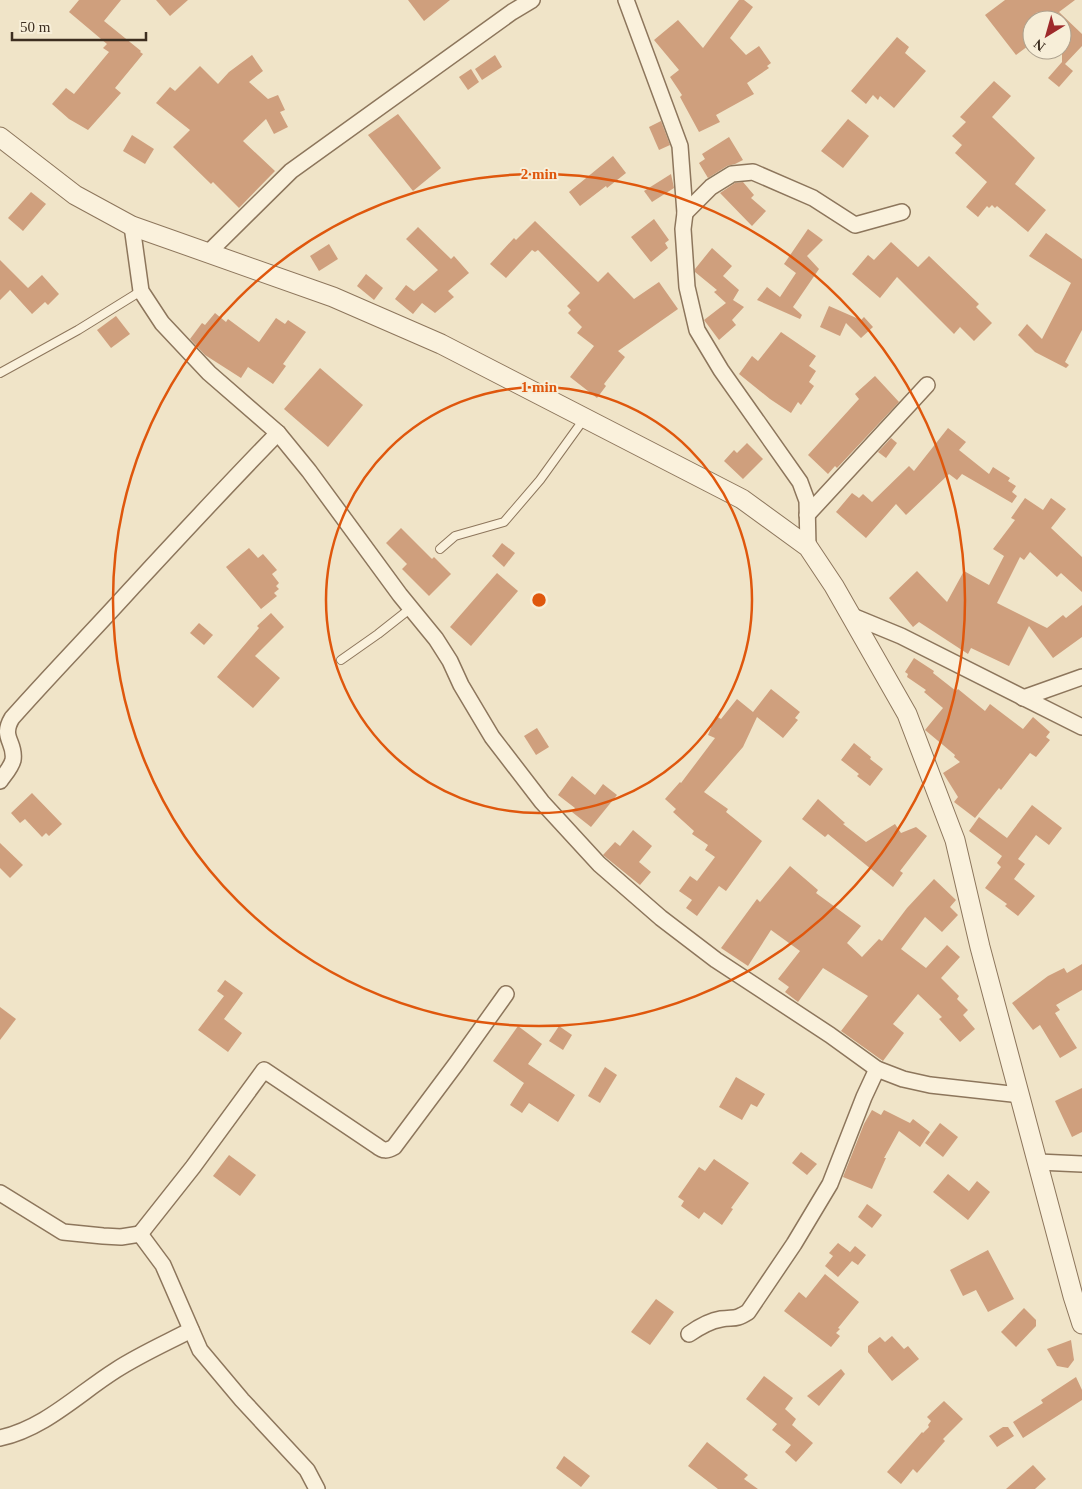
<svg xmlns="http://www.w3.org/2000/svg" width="1082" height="1489" font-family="Georgia,serif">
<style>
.building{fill:#cf9f7d}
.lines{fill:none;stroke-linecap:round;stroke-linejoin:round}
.service-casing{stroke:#8d765c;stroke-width:10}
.minor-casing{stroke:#8d765c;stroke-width:18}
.tertiary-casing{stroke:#8d765c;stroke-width:21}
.service{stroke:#faf1dc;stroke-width:8}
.minor{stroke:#faf1dc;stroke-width:15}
.tertiary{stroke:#faf1dc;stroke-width:19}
.ring{fill:none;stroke:#df570d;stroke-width:2.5}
.centre{fill:#df570d;stroke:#f7eed8;stroke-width:2.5}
.ring-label{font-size:15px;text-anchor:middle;font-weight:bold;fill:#df570d;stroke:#f7eed8;stroke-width:4;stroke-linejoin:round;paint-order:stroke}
</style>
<rect width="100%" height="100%" fill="#f0e4c8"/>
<g class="building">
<path d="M79 0H121L104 21 141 51 140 52 143 54 115 88 121 93 88 130 69 119 52 104 66 88 74 94 109 52 103 48 107 44 69 12Z"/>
<path d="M156 0H188L170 16Z"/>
<path d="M408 0H450L424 21Z"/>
<path d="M739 0H744L753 7 730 38 746 55 759 46 771 63 767 66 769 68 747 83 754 94 716 115 720 122 699 132 680 97 682 95 670 77 679 70 654 40 678 20 703 48Z"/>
<path d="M1005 0H1075L1059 12 1082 34V46L1065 64 1073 71 1059 87 1048 78 1062 62V20H1032V43L1016 55 985 15Z"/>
<path d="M897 37 909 47 905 53 926 71 894 108 880 96 878 100 873 95 866 104 851 91Z"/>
<path d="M252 55 263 71 249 82 268 99 278 95 285 110 280 112 288 127 274 134 266 119 243 141 275 171 239 208 213 182 211 184 173 147 190 130 156 103 170 87 175 91 200 66 218 84 229 72Z"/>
<path d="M495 55 502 67 482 80 475 69Z"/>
<path d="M471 69 479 82 468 90 459 77Z"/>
<path d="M994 81 1011 96 992 117 1035 158 1015 184 1046 210 1028 232 997 206 995 208 992 205 989 208 987 206 978 217 966 207 987 182 955 153 962 145 952 136 966 122 960 117Z"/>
<path d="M398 114 441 168 413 191 368 135Z"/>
<path d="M848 119 869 136 843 168 821 151Z"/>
<path d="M661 121 670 145 659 150 649 127Z"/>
<path d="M132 135 154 149 145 164 123 151Z"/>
<path d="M729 137 743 160 735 164 727 166 708 178 699 163 705 159 702 154Z"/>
<path d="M613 156 626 173 607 188 606 186 580 206 569 192Z"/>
<path d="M671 174 674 188 652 202 644 191Z"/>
<path d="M743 182 754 195 751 198 766 211 752 226 720 193 735 183Z"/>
<path d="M31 192 46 204 23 231 8 218Z"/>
<path d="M654 219 669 240 665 243 668 248 651 262 631 237Z"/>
<path d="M535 221 598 282 608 272 634 299 659 282 678 309 618 351 625 357 604 384 606 386 597 398 570 377 594 346 577 333 582 327 568 313 571 310 567 306 580 293 538 250 535 252 532 250 506 278 490 264 514 238 516 240Z"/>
<path d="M418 227 451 259 454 256 469 273 448 291 454 297 435 313 422 303 413 314 395 299 406 285 414 291 438 270 406 239Z"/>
<path d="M808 229 823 240 807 256 819 269 793 307 802 315 800 319 757 300 767 287 780 297 796 273 784 264Z"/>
<path d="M1046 233 1082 259V330L1065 362 1069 365 1066 368 1035 352 1018 335 1027 324 1042 339 1071 283 1029 256Z"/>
<path d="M891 242 918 267 929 256 979 304 976 307 992 323 974 341 960 327 954 334 897 277 880 298 852 274 868 255 874 260Z"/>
<path d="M329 244 338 259 319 271 310 256Z"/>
<path d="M712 248 732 266 723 276 739 290 733 300 744 307 732 320 736 325 719 340 704 320 726 303 714 292 717 290 695 272V269Z"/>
<path d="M0 260 28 288 42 275 59 294 48 305 45 302 32 314 10 290 0 300Z"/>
<path d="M366 274 383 288 374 300 357 286Z"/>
<path d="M829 306 861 320 864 317 873 327 861 338 846 323 840 336 820 327Z"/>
<path d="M215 313 226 322 228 319 259 342 276 318 285 324 288 320 306 332 283 364 286 366 273 384 248 367 241 378 205 355 190 339 202 323 205 325Z"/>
<path d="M116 316 130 334 111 348 97 330Z"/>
<path d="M781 332 816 356 809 366 816 371 809 382 814 386 801 405 798 402 791 413 770 399 739 374 752 356 758 361Z"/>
<path d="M320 368 363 405 328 447 284 409Z"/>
<path d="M875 376 899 402 837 468 835 466 828 474 808 455 859 399 855 394Z"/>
<path d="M948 428 966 442 959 450 989 474 993 467 1010 478 1008 481 1016 486 1012 492 1017 496 1012 503 962 474 957 480 949 474 906 515 896 504 866 538 836 512 852 493 859 498 863 494 872 502 909 466 914 471Z"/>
<path d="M891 438 897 443 886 458 878 452Z"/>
<path d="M747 443 763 459 743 479 724 461 734 450 737 453Z"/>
<path d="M1025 498 1043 510 1051 498 1066 509 1051 528 1082 557V592L1061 573 1057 577 1030 552 1024 560 1020 557 997 603 1047 628 1063 615 1066 618 1082 605V637L1053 658 1029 626 1009 666 971 648 968 654 919 622 913 627 889 598 917 571 947 602 964 571 989 585 1004 556 993 549 1015 520 1011 518Z"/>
<path d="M401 528 432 559 434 557 451 574 429 596 402 569 407 564 386 543Z"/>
<path d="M502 543 515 553 504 567 492 556Z"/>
<path d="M249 548 258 558 263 554 277 570 272 574 279 583 276 586 279 589 274 593 277 596 261 609 226 567Z"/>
<path d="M497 573 518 591 471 646 450 627Z"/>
<path d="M271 613 284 627 255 656 280 678 253 708 217 677 259 628 257 626Z"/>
<path d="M199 623 213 635 204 645 190 633Z"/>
<path d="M914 658 934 671 933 673 956 691 958 689 985 711 990 704 1023 729 1033 717 1050 732 1046 737 1050 740 1036 757 1030 753 1001 790 999 788 975 818 954 802 958 797 943 773 960 762 954 757 955 755 925 730 943 708 924 692 926 690 907 677 908 674 905 672Z"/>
<path d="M771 689 800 712 795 718 798 720 783 738 757 717 743 747 704 792 728 809 726 812 762 841 726 891 719 886 697 916 686 908 692 900 679 891 690 876 697 881 715 857 705 850 708 845 692 834 694 831 673 812 676 809 665 799 680 782 681 783 715 738 708 735 716 716 721 719 737 699 753 712Z"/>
<path d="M537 728 549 747 536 755 524 736Z"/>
<path d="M854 743 871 757 870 759 883 769 870 786 857 776 859 774 841 760Z"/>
<path d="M572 776 595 795 603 784 617 795 591 827 572 812 575 808 558 795Z"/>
<path d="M32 793 62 824 49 836 46 833 42 837 25 819 20 823 11 813Z"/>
<path d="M818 799 845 823 843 824 866 842 895 824 901 833 916 827 927 836 900 871 903 873 893 887 828 834 825 837 802 819Z"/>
<path d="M1032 805 1062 828 1049 845 1036 835 1018 859 1025 864 1014 879 1035 896 1018 916 1005 906 1007 904 985 888 1001 867 997 863 1002 856 969 831 979 817 1007 838Z"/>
<path d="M633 830 652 846 639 862 651 872 640 885 603 855 615 842 620 846Z"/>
<path d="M0 843 23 865 10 878 0 868Z"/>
<path d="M790 866 818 890 816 893 861 926 847 943 862 957 879 939 882 941 907 908 934 879 956 900 950 907 958 915 942 932 925 917 901 949 926 968 947 945 960 957 941 978 959 996 957 999 968 1010 963 1015 975 1029 960 1042 939 1019 942 1017 918 994 893 1024 904 1033 883 1061 841 1031 868 996 823 968 798 1002 785 992 789 987 778 979 800 951 771 930 748 966 721 948 757 899 760 902Z"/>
<path d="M1082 964V990L1056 1005 1060 1010 1055 1013 1077 1048 1060 1058 1040 1025 1033 1030 1012 1003 1048 976 1064 968 1067 973Z"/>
<path d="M225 980 243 993 224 1019 242 1033 228 1052 198 1030 224 996 217 991Z"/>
<path d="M0 1007 16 1019 0 1040Z"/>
<path d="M518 1026 542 1044 528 1064 575 1095 558 1122 529 1103 522 1113 510 1105 524 1083 493 1061Z"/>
<path d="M559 1026 572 1035 563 1050 549 1041Z"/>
<path d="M605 1067 617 1075 600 1103 588 1096Z"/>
<path d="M736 1077 765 1094 757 1107 751 1104 742 1120 719 1107Z"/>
<path d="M1082 1088V1132L1072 1137 1055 1101Z"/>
<path d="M872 1110 881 1115 884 1110 910 1123 913 1119 930 1132 920 1147 899 1131 884 1158H886L872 1189 843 1177 864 1124Z"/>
<path d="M940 1123 958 1137 943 1157 925 1143Z"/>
<path d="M801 1152 817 1164 807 1175 792 1163Z"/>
<path d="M229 1155 256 1175 240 1196 213 1176Z"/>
<path d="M714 1159 749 1183 731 1208 733 1209 722 1225 704 1212 699 1219 681 1206 684 1201 678 1197 699 1167 705 1171Z"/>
<path d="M948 1174 969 1191 977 1181 990 1192 968 1220 933 1192Z"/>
<path d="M867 1204 882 1215 872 1228 858 1217Z"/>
<path d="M838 1243 850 1252 855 1246 866 1255 858 1265 852 1261 838 1277 825 1266 833 1256 829 1253Z"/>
<path d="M988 1250 1014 1299 988 1312 976 1290 963 1296 950 1270Z"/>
<path d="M825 1274 859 1302 838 1328 840 1329 836 1333 840 1336 831 1347 784 1311 799 1292 806 1298Z"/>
<path d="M656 1299 674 1312 650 1345 631 1332Z"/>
<path d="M1024 1308 1036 1320V1326L1016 1347 1001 1332Z"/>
<path d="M892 1336 904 1349 908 1346 919 1359 892 1381 868 1352V1346L880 1337 885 1342Z"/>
<path d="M1071 1340 1074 1360 1068 1368 1057 1366 1047 1349Z"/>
<path d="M841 1369 845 1374 819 1406 807 1396Z"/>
<path d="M764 1376 793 1398 785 1409 796 1419 792 1425 813 1443 796 1462 785 1452 791 1445 772 1430 777 1424 746 1399Z"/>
<path d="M1076 1377 1082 1390V1400L1023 1438 1013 1422 1043 1403 1041 1400Z"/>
<path d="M944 1401 963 1419 943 1439 945 1441 917 1473 913 1469 901 1484 887 1472 922 1432 923 1433 929 1427 928 1425 931 1421 927 1417Z"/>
<path d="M1003 1427H1008L1014 1436 997 1447 989 1436Z"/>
<path d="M707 1442 748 1475 744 1479 758 1489H718L688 1466Z"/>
<path d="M564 1456 590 1476 581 1487 556 1468Z"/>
<path d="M1033 1465 1046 1479 1035 1489H1006Z"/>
</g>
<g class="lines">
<defs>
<g id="service">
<path d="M0 373 78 330 141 291"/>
<path d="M440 549 455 536 504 522 540 480 584 419"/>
<path d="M341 660 378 634 411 608"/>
</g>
<g id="minor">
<path d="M626 0 680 146 685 213 683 229 687 287 697 330 721 370 800 482 807 501 808 547"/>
<path d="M685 213 711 187 732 174 753 172 813 198 855 225 902 212"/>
<path d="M132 226 141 291 162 323 209 373 278 433 309 471 400 595 436 639 450 661 461 685 492 737 542 802 599 864 661 918 716 960 830 1035 877 1069 903 1079 930 1085 1020 1095"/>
<path d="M209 252 291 171 512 12 532 0"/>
<path d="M807 515 927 385"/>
<path d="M850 615 901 636 1082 727"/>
<path d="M1023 698 1082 677"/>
<path d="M0 781C4 775 11 768 13 760 16 742 0 738 12 718 51 674 92 632 131 589 180 536 228 484 278 433"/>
<path d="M1038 1162 1082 1164"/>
<path d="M0 1193 63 1232 103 1236 121 1237 140 1234 163 1265 200 1350 242 1400 307 1470 317 1489"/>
<path d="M140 1234 193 1167 264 1070 377 1146C383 1151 387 1151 394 1147L456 1064 506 994"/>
<path d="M689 1334C699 1327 709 1321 721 1319 735 1317 735 1320 748 1312L794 1244 830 1184 864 1097 877 1069"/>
<path d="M0 1438C45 1428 78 1394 116 1370 139 1355 166 1343 191 1330"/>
</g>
<path id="tertiary" d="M0 137 75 195 132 226 333 297 441 344 742 499 808 547 834 586 907 714 955 840 980 947 1073 1296 1082 1324"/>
</defs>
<use href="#service" class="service-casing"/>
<use href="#minor" class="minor-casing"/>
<use href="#tertiary" class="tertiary-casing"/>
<use href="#service" class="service"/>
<use href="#minor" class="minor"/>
<use href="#tertiary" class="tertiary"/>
</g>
<g class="ring">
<circle cx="539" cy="600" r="213"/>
<circle cx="539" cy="600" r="426"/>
</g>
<circle cx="539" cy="600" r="8" class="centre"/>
<g class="ring-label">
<text x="539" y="179">2 min</text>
<text x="539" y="392">1 min</text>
</g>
<g transform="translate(1047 35) rotate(217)"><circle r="24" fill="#f7eed8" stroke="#ada18e"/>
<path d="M0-4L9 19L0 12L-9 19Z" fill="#9e2a2b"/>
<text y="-8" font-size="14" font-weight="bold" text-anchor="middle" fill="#3d2e20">N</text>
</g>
<path d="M12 32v8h134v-8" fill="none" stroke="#3d2e20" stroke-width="2.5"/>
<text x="20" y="32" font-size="15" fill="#3d2e20" stroke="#f7eed8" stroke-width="4" paint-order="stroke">50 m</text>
</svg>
